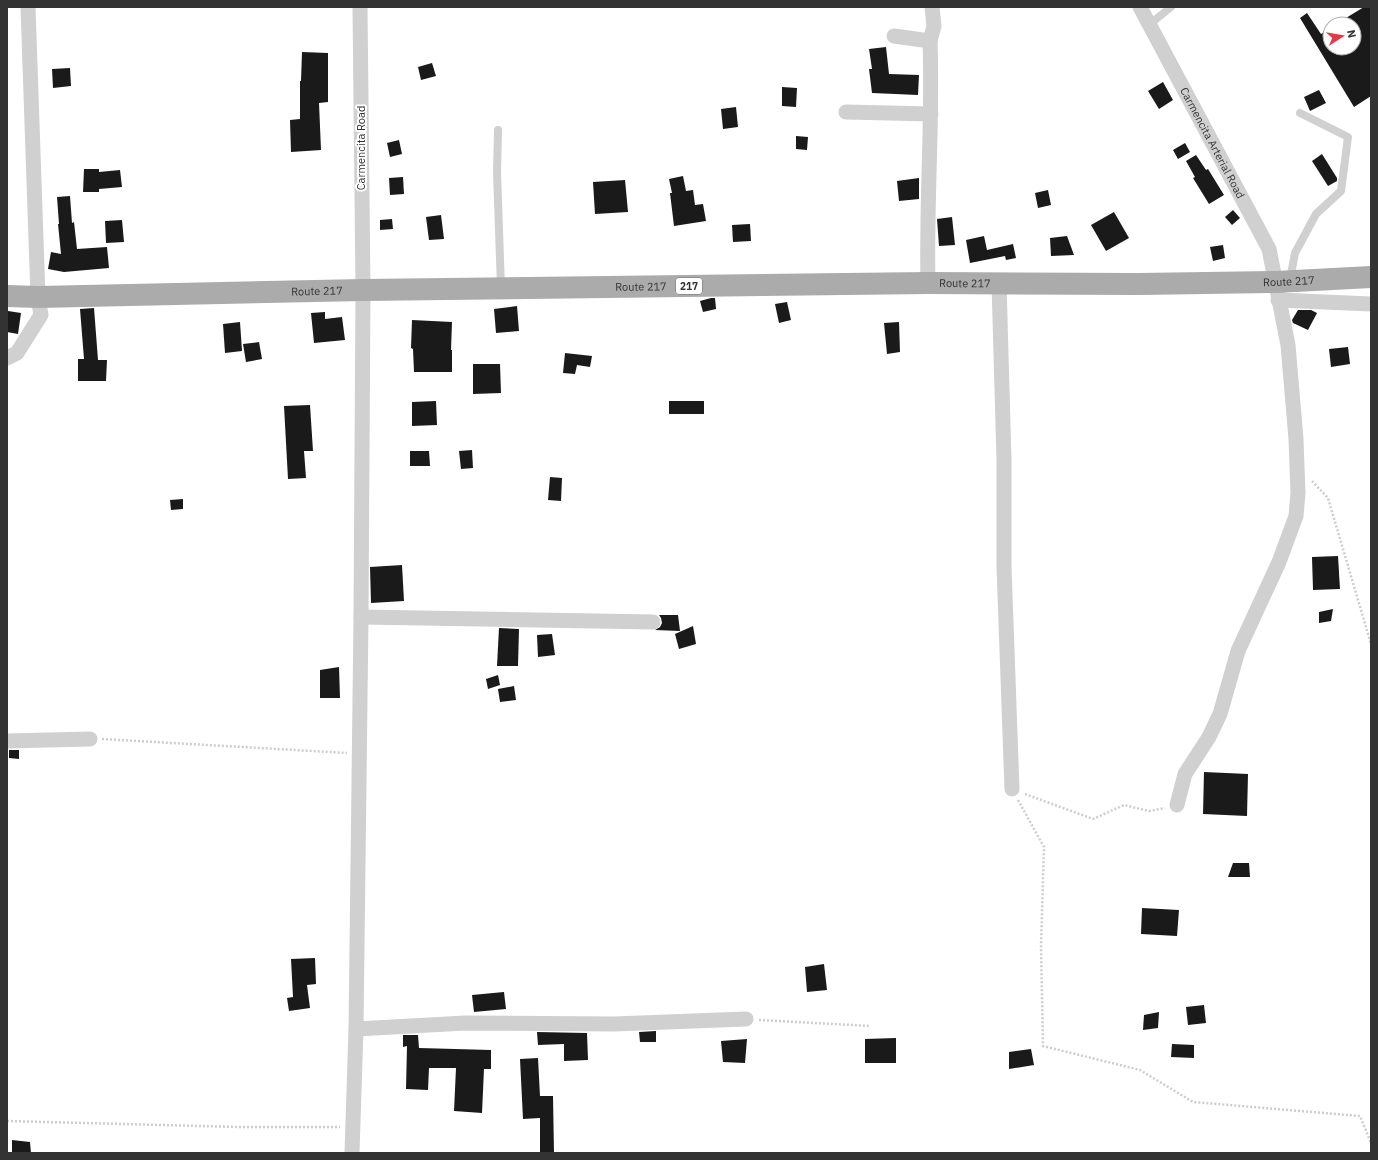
<svg xmlns="http://www.w3.org/2000/svg" width="1378" height="1160" font-family="'IBM Plex Sans',sans-serif">
<style>
.building{fill:#1a1a1a}
.lines{fill:none;stroke-linecap:round;stroke-linejoin:round}
.path{stroke:#cdcdcd;stroke-width:2.5;stroke-dasharray:2 2;stroke-linecap:butt}
.service{stroke:#d0d0d0;stroke-width:8}
.minor{stroke:#d0d0d0;stroke-width:15}
.primary{stroke:#ababab;stroke-width:22}
.labels{text-anchor:middle;stroke-width:4;stroke-linejoin:round;paint-order:stroke}
.shield{fill:#fff;stroke:#707070;stroke-width:1}
.shield-label{font-size:10px;font-weight:bold;fill:#333}
.street-label{font-size:11px;fill:#333;stroke:#fff}
</style>
<rect width="100%" height="100%" fill="#fff"/>
<g class="building">
<path d="M1364 7H1371V96L1354 107 1300 18 1307 13 1321 34 1330 28V48H1354V24H1336Z"/>
<path d="M886 47 889 74 919 75 918 95 872 93 869 69H872L869 49Z"/>
<path d="M302 52 328 53V102L319 103 321 150 291 152 290 120 300 119V81H301Z"/>
<path d="M432 63 436 76 421 80 418 67Z"/>
<path d="M70 68 71 86 53 88 52 69Z"/>
<path d="M1163 82 1173 100 1159 109 1148 91Z"/>
<path d="M782 87 797 88 796 107 782 106Z"/>
<path d="M1319 90 1326 103 1310 111 1304 97Z"/>
<path d="M736 107 738 127 723 129 721 109Z"/>
<path d="M796 136 808 137 807 150 796 149Z"/>
<path d="M399 140 402 154 390 157 387 143Z"/>
<path d="M1185 143 1190 152 1178 159 1173 150Z"/>
<path d="M1322 154 1337 178V181L1328 186 1312 161Z"/>
<path d="M1196 155 1206 170 1208 169 1224 195 1209 204 1193 178 1195 177 1186 161Z"/>
<path d="M84 169H99V172L120 170 122 187 99 189V192H83Z"/>
<path d="M683 176 686 191 693 190 695 205 703 204 706 221 674 226 670 193H672L669 179Z"/>
<path d="M403 177 404 194 390 195 389 178Z"/>
<path d="M919 178V199L899 201 897 181Z"/>
<path d="M625 180 628 212 595 214 593 182Z"/>
<path d="M1048 190 1051 205 1038 208 1035 193Z"/>
<path d="M70 196 72 223 74 222 77 249 107 247 109 268 64 272 48 269 51 252 61 254 58 224H59L57 197Z"/>
<path d="M1233 210 1240 218 1232 225 1225 217Z"/>
<path d="M1114 212 1129 238 1106 251 1091 225Z"/>
<path d="M441 215 444 239 429 240 426 217Z"/>
<path d="M952 217 955 245 939 246 937 219Z"/>
<path d="M392 219 393 229 380 230V220Z"/>
<path d="M122 220 124 242 106 243 105 221Z"/>
<path d="M750 224 751 241 733 242 732 225Z"/>
<path d="M984 236 987 250 1013 244 1016 258 1006 260 1005 256 970 263 966 240Z"/>
<path d="M1067 236 1074 255 1051 256 1050 238Z"/>
<path d="M1223 245 1225 258 1213 261 1210 247Z"/>
<path d="M711 298H715L716 309 703 312 700 301Z"/>
<path d="M787 302 791 320 779 323 775 304Z"/>
<path d="M517 306 519 331 496 333 494 309Z"/>
<path d="M94 308 98 360H107L106 381H78V359H84L80 309Z"/>
<path d="M1298 310H1311L1317 313 1308 330 1293 323 1292 320Z"/>
<path d="M8 311 21 313 18 334 7 332Z"/>
<path d="M325 312V319L342 317 345 340 314 343 311 313Z"/>
<path d="M412 320 452 322 451 350H452V372H414L413 349 411 348Z"/>
<path d="M240 322 242 351 225 353 223 324Z"/>
<path d="M899 322 900 352 887 354 884 323Z"/>
<path d="M259 342 262 359 246 362 243 344Z"/>
<path d="M1348 347 1350 364 1331 367 1329 349Z"/>
<path d="M565 353 592 356 590 367 577 365 575 374 563 373Z"/>
<path d="M473 364H500L501 393 473 394Z"/>
<path d="M436 401 437 425 412 426V402Z"/>
<rect x="669" y="401" width="35" height="13"/>
<path d="M310 405 313 451H304L306 478 288 479 284 406Z"/>
<path d="M472 450 473 468 461 469 459 451Z"/>
<path d="M410 451H429L430 466H410Z"/>
<path d="M550 477 562 478 561 501 548 500Z"/>
<path d="M183 499V509L171 510 170 500Z"/>
<path d="M1338 556 1340 589 1313 590 1312 557Z"/>
<path d="M402 565 404 601 371 603 370 567Z"/>
<path d="M1333 609 1331 621 1319 623V612Z"/>
<path d="M659 615H678L680 631 655 630 660 627 662 623 661 618Z"/>
<path d="M693 626 696 644 679 649 675 634Z"/>
<path d="M499 628 519 629 518 666H497Z"/>
<path d="M552 634 555 655 538 657 537 635Z"/>
<path d="M339 667 340 698H320V670Z"/>
<path d="M498 675 500 685 488 689 486 679Z"/>
<path d="M514 686 516 700 500 702 498 689Z"/>
<path d="M9 750H19V759L9 758Z"/>
<path d="M1204 772 1248 774 1247 816 1203 814Z"/>
<path d="M1233 863H1249L1250 877H1228Z"/>
<path d="M1142 908 1179 910 1177 936 1141 934Z"/>
<path d="M315 958 316 984 307 985 310 1008 289 1011 287 998 293 997 291 959Z"/>
<path d="M824 964 827 990 807 992 805 967Z"/>
<path d="M504 992 506 1009 474 1012 472 995Z"/>
<path d="M1204 1005 1206 1023 1188 1025 1186 1007Z"/>
<path d="M1159 1012 1158 1028 1143 1030 1144 1015Z"/>
<path d="M656 1031V1042H640L639 1032Z"/>
<path d="M537 1032 587 1033 588 1060 564 1061V1044L538 1045Z"/>
<path d="M403 1035H418L419 1048 491 1050V1069H484L482 1113 454 1111 456 1068H429L428 1090 406 1089 407 1046 403 1047Z"/>
<path d="M896 1038V1063H865V1039Z"/>
<path d="M747 1039 745 1063 723 1062 721 1041Z"/>
<path d="M1172 1044 1194 1045V1058L1171 1057Z"/>
<path d="M1031 1049 1034 1065 1009 1069V1052Z"/>
<path d="M538 1058 540 1096H553L554 1153H540V1118L523 1119 520 1059Z"/>
<path d="M12 1140 30 1142 31 1153H12Z"/>
</g>
<g class="lines">
<g class="path">
<path d="M1312 481 1328 498 1371 644"/>
<path d="M102 739 347 753"/>
<path d="M1025 794 1093 819 1124 805 1149 811 1165 808"/>
<path d="M1018 800 1044 847 1041 945 1043 1046 1140 1070 1193 1102 1360 1116 1371 1143"/>
<path d="M759 1020 870 1026"/>
<path d="M7 1121 238 1127H340"/>
</g>
<g class="service">
<path d="M1150 24 1171 7"/>
<path d="M498 130 497 172 501 288"/>
<path d="M1290 280 1295 253 1316 214 1341 191 1348 137 1300 113"/>
</g>
<g class="minor">
<path id="s1" d="M1140 7 1269 249 1288 345 1296 439 1298 493 1296 516 1279 562 1238 651 1220 714 1209 737 1185 774 1177 805"/>
<path d="M894 36 930 41 934 26 932 7"/>
<path d="M846 112 931 114"/>
<path d="M928 283C926 202 933 121 930 41"/>
<path d="M999 283 1004 460V567L1012 789"/>
<path d="M1278 300 1371 304"/>
<path d="M7 358 17 353 41 315 38 297 28 7"/>
<path d="M361 617 653 622"/>
<path d="M7 741 90 739"/>
<path d="M356 1029 465 1023 614 1024 746 1019"/>
<path d="M352 1153 356 1029 361 617 363 290 360 7"/>
</g>
<path class="primary" id="s2" d="M7 296 38 297 363 290 928 283 1139 284 1276 282 1371 277"/>
</g>
<g class="labels">
<rect class="shield" x="676" y="278" width="26" height="16" rx="3"/>
<g class="shield-label">
<text x="689" y="290">217</text>
</g>
<g class="street-label">
<text dy="4" stroke="none"><textPath href="#s1" startOffset="154">Carmencita Arterial Road</textPath></text>
<text transform="translate(361 148) rotate(-90)" y="4">Carmencita Road</text>
<text dy="4" stroke="none"><textPath href="#s2" startOffset="1282">Route 217</textPath></text>
<text dy="4" stroke="none"><textPath href="#s2" startOffset="958">Route 217</textPath></text>
<text dy="4" stroke="none"><textPath href="#s2" startOffset="634">Route 217</textPath></text>
<text dy="4" stroke="none"><textPath href="#s2" startOffset="310">Route 217</textPath></text>
</g>
</g>
<rect width="1378" height="1160" fill="none" stroke="#333333" stroke-width="16"/>
<g transform="translate(1342 36) rotate(78)"><circle r="19" fill="#ffffff" stroke="#adadad"/>
<path d="M0-3L7 15L0 10L-7 15Z" fill="#e63946"/>
<text y="-6" font-size="11" font-weight="bold" text-anchor="middle" fill="#333333">N</text>
</g>
</svg>
